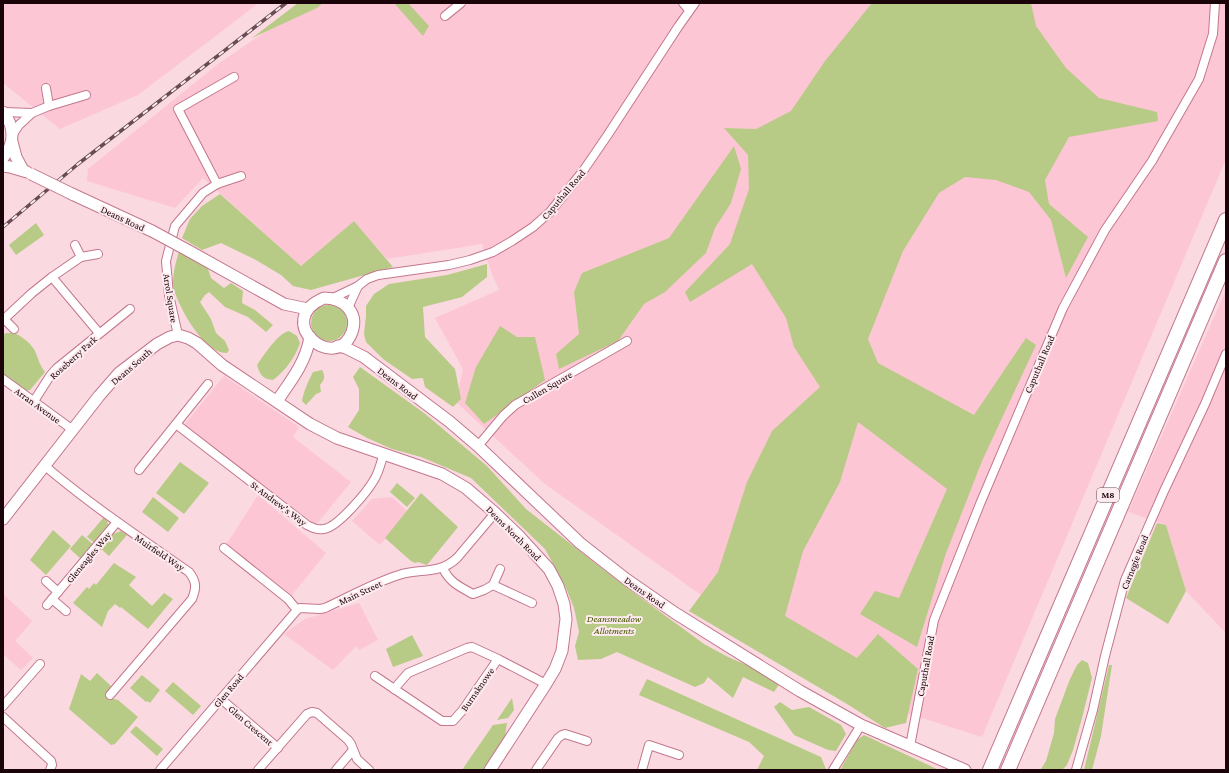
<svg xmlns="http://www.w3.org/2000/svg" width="1229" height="773" font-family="'Crimson Pro',serif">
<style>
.built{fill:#fdc6d4}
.green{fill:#b7cb86}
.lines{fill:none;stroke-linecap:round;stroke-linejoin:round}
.street-casing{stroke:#c3778d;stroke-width:10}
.secondary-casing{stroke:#c3778d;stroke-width:13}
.highway-casing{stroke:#c3778d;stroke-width:16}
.street{stroke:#fff;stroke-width:8}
.secondary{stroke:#fff;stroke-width:11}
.highway{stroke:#fff;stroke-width:14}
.rail-casing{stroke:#674c53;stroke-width:3.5}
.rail{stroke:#fdebef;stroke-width:2;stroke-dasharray:6;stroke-linecap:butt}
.secondary-bridge-casing{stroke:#c3778d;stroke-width:13;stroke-linecap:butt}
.secondary-bridge{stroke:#fff;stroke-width:11}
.labels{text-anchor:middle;stroke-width:4;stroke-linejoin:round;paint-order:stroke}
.shield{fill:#fdebef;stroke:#5f494f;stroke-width:1}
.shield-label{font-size:9px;font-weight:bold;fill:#1b030a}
.street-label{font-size:10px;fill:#1b030a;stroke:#fdebef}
.park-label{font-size:10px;font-style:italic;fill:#450;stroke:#fdebef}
</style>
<rect width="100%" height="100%" fill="#fbd9e1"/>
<g class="built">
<path d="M3 3H259L138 95 60 129 3 83Z"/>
<path d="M307 3H1226V159L982 737 836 691 545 484 456 402 463 369 435 318 499 290 492 274 482 244 387 259 354 221 301 266 203 178 175 208 87 181 88 169 218 64Z"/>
<path d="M1226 290V633L1186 591 1166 525 1128 512Z"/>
<path d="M224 376 299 427 293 437 351 482 316 525 184 425Z"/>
<path d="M258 495 326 553 292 595 226 545Z"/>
<path d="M392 497 407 511 380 545 352 521 372 499Z"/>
<path d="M3 594 32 621 15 641 33 658 21 670 3 654Z"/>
<path d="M359 603 378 640 359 650 356 646 333 670 284 634 305 619Z"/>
</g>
<g class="green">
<path d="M298 3H323L317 8 252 38Z"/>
<path d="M394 3H408L429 26 423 36Z"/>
<path d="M872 3H1031L1036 26 1066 68 1099 98 1157 112 1158 121 1069 137 1045 180 1049 204 1088 237 1066 278 1051 220 1029 192 996 180 965 177 939 193 903 251 868 339 878 363 974 415 1026 338 1036 345 982 461 945 556 917 647 860 614 875 591 899 598 947 489 858 422 840 482 803 551 785 616 857 658 878 634 918 669 906 723 885 728 847 704 689 611 718 572 747 482 772 431 820 387 794 347 786 318 752 264 690 302 685 292 730 244 749 189 748 155 724 128 756 129 791 111 825 61Z"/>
<path d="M734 146 741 169 731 203 715 228 706 253 665 292 644 304 618 341 559 369 556 354 579 334 574 292 582 273 669 238Z"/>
<path d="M220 194 301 266 354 221 393 267 311 290 293 286 281 275 256 260 221 243 202 250 182 238 190 219 202 206Z"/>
<path d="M36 223 44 235 16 255 9 245Z"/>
<path d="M179 251 207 266 211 278 224 288 231 283 243 291 242 303 255 310 273 325 266 332 248 317 225 307 209 292 205 295 200 302 211 319 216 333 225 341 229 350 227 353C204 354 180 309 174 290 171 278 176 262 179 251Z"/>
<path d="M487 264V277L462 297 423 307 425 337 455 369 461 399 453 407 425 387 423 378 412 379 383 359 366 342 364 334 366 316V306L374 294 389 284 447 275Z"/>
<circle cx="329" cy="323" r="18"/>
<path d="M500 326 517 337H535L545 380 484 424 465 403 476 367Z"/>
<path d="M289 331 297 336 300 343C295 358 285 371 273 380 263 379 260 375 257 365 264 355 278 333 289 331Z"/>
<path d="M13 332C21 336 30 342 35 351 39 360 39 364 45 372L30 390 25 391 3 375V335L6 333H10Z"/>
<path d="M360 367 424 413 487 466 526 509 618 581 704 644 728 657 756 669 780 683 774 692 743 677 733 698 708 677 704 683 695 687 617 652 601 659 578 660 575 646 579 632 574 608 566 588 545 549 471 478 421 457 392 449 367 438 348 427 359 410V389L353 377Z"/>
<path d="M322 370C326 377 324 380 320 385L321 392 316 394 306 405 302 401C304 390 308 382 313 372Z"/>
<path d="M180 462 209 483 184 514 156 493Z"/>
<path d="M397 483 415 498 407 507 390 492Z"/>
<path d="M421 493 458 527 427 565 418 562 415 563 411 561 385 538Z"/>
<path d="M153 497 179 518 168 532 142 512Z"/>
<path d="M104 517 107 521 109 527 96 544 87 537Z"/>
<path d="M1157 523 1166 525 1186 591 1168 624 1126 598Z"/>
<path d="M53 530 71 546 46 575 30 560Z"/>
<path d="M121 531 127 535 109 556 100 548 113 534Z"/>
<path d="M82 535 94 545 82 560 70 549Z"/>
<path d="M114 563 136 577 129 585 152 606 164 593 173 599 148 629 121 607 120 608 115 604 108 611 102 627 73 603 87 587 89 589 94 583 96 585Z"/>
<path d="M412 635 423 656 393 667 386 649Z"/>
<path d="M1082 660 1088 663 1092 678 1082 718 1073 750 1067 765 1062 770H1035L1041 769 1046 761 1054 733 1055 719 1070 679 1077 665Z"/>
<path d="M1109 665H1112L1101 736 1092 770H1084Z"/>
<path d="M97 673 112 687 106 695 110 698 118 700 138 717 115 744 111 745 69 709 81 674 90 681Z"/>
<path d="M142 675 160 690 150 703 147 701 146 702 130 688Z"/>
<path d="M647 679 821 757 826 769 757 770 764 756 749 742 639 695Z"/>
<path d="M173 682 201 706 193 715 165 691Z"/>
<path d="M512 698 514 710 508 718 497 720Z"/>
<path d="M780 702 792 710 809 707 841 725 846 734 836 751 828 750 794 735 774 707Z"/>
<path d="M507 723 505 737 484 770H462L493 725Z"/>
<path d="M136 726 163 749 157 756 130 732Z"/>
<path d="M864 735 939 770H840L857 740Z"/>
</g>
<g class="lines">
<defs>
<g id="street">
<path d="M683 3 689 10"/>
<path d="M445 16 461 3"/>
<path d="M234 77 178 109 217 184 241 176"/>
<path d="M46 88 49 106"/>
<path d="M4 112 32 113 19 125 13 134"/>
<path d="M32 113 49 106 86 95"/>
<path d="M75 245 81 257"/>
<path d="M52 277 81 257 98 254"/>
<path d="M333 298 358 286 367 279 378 275 449 265 470 260 493 252 512 241 533 227 550 212 583 171 607 136 678 27 695 3"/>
<path d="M348 308 358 286"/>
<path d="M4 319 14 329"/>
<path d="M3 320 32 293 52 277 99 333"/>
<path d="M178 335 169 295 166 261 175 226 203 193 217 184"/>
<path d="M3 379 73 430"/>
<path d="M34 401 50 376 57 368 130 309"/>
<path d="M176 424 307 525C313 528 317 530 324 529 338 527 367 492 374 480 379 472 381 462 384 453"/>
<path d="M478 446 503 416 515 405 627 341"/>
<path d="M45 466C91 505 140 538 189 572 196 581 197 587 192 599L110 695"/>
<path d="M139 470 208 384"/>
<path d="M224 548 288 599 297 610"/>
<path d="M443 568C449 582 460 587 473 594L484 590 493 585 532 603"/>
<path d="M46 581 58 592"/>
<path d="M493 585 500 569"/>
<path d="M52 599 66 611"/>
<path d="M47 605 117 522"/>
<path d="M375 676 442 721H453L462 711 498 659"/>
<path d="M394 689 408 673 467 648 472 647 498 659 546 684"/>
<path d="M221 699 278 748"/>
<path d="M3 706 40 664"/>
<path d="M3 717 51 761 52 765 50 770"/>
<path d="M910 746 934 620 980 504 1063 308 1105 230 1152 161 1199 79 1213 34 1215 3"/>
<path d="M160 770 297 610 300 608 320 609 325 608C349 597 373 583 399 575 420 568 439 575 457 558L495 513"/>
<path d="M258 770 307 714 312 712 317 713 348 740 351 744 357 759 369 770"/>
<path d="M336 770 353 750"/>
<path d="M536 770 558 738 562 735 565 734 587 741"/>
<path d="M642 770 649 745 679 755"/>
<path d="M833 770 861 725"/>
<path d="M1076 770 1093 710 1105 656 1125 580 1164 491 1205 404 1226 354"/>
</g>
<g id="secondary">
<path d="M3 112C15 126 15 144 3 158"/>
<path d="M12 142 16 157 23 170"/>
<path d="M3 166 10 167 27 172"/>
<path d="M72 194 152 231"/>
<path d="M189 251 284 304 308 309"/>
<path d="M324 298C343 298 359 312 352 332 336 375 271 321 324 298Z"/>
<path d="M338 346 346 348 364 357 450 422 478 446 580 543 626 579 675 613 800 691 861 725 965 770"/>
<path d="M277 401C291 381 306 362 310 337"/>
<path d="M3 519 99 396 119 373 157 344 170 337 178 335 188 338 197 343 222 365 310 424 337 438 442 474 466 488 495 513 518 535 549 569 558 586 564 604 566 619 562 651 555 669 546 684 490 770"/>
</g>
<g id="highway">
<path d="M990 770 1226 220"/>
<path d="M1008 770 1226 261"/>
</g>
</defs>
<use href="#street" class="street-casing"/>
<use href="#secondary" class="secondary-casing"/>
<use href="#highway" class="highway-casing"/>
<use href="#street" class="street"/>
<use href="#secondary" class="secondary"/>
<use href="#highway" class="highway"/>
<defs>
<path id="rail" d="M3 227 78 164 286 3"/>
</defs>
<use href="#rail" class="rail-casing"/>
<use href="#rail" class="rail"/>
<defs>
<g id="secondary-bridge">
<path d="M31 174 72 194"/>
<path d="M152 231 189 251"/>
</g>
</defs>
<use href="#secondary-bridge" class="secondary-bridge-casing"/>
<use href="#secondary-bridge" class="secondary-bridge"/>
</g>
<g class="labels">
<rect class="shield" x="1097" y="488" width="22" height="14" rx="3"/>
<g class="shield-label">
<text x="1108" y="498">M8</text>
</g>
<g class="street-label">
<text transform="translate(563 194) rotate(-50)" y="4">Caputhall Road</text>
<text transform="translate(123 218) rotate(25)" y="4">Deans Road</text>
<text transform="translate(171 298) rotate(81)" y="4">Arrol Square</text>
<text transform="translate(73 357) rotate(-42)" y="4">Roseberry Park</text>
<text transform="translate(1039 364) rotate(-67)" y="4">Caputhall Road</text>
<text transform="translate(131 366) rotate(-41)" y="4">Deans South</text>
<text transform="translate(398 383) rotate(37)" y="4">Deans Road</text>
<text transform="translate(547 387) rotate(-30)" y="4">Cullen Square</text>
<text transform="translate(38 405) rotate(36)" y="4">Arran Avenue</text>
<text transform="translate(279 503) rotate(37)" y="4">St Andrew's Way</text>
<text transform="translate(514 533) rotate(45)" y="4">Deans North Road</text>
<text transform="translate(160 552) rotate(34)" y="4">Muirfield Way</text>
<text transform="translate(88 557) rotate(-50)" y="4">Gleneagles Way</text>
<text transform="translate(1134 562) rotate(-68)" y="4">Carnegie Road</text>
<text transform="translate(360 592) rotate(-25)" y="4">Main Street</text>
<text transform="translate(645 592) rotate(35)" y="4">Deans Road</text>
<text transform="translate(925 666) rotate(-80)" y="4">Caputhall Road</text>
<text transform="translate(477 689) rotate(-55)" y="4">Burnsknowe</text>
<text transform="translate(228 690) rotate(-50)" y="4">Glen Road</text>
<text transform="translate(251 725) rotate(41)" y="4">Glen Crescent</text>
</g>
<g class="park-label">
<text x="614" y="622">Deansmeadow<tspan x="614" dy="12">Allotments</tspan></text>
</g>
</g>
<rect width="1229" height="773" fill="none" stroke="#1b030a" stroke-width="8"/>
</svg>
